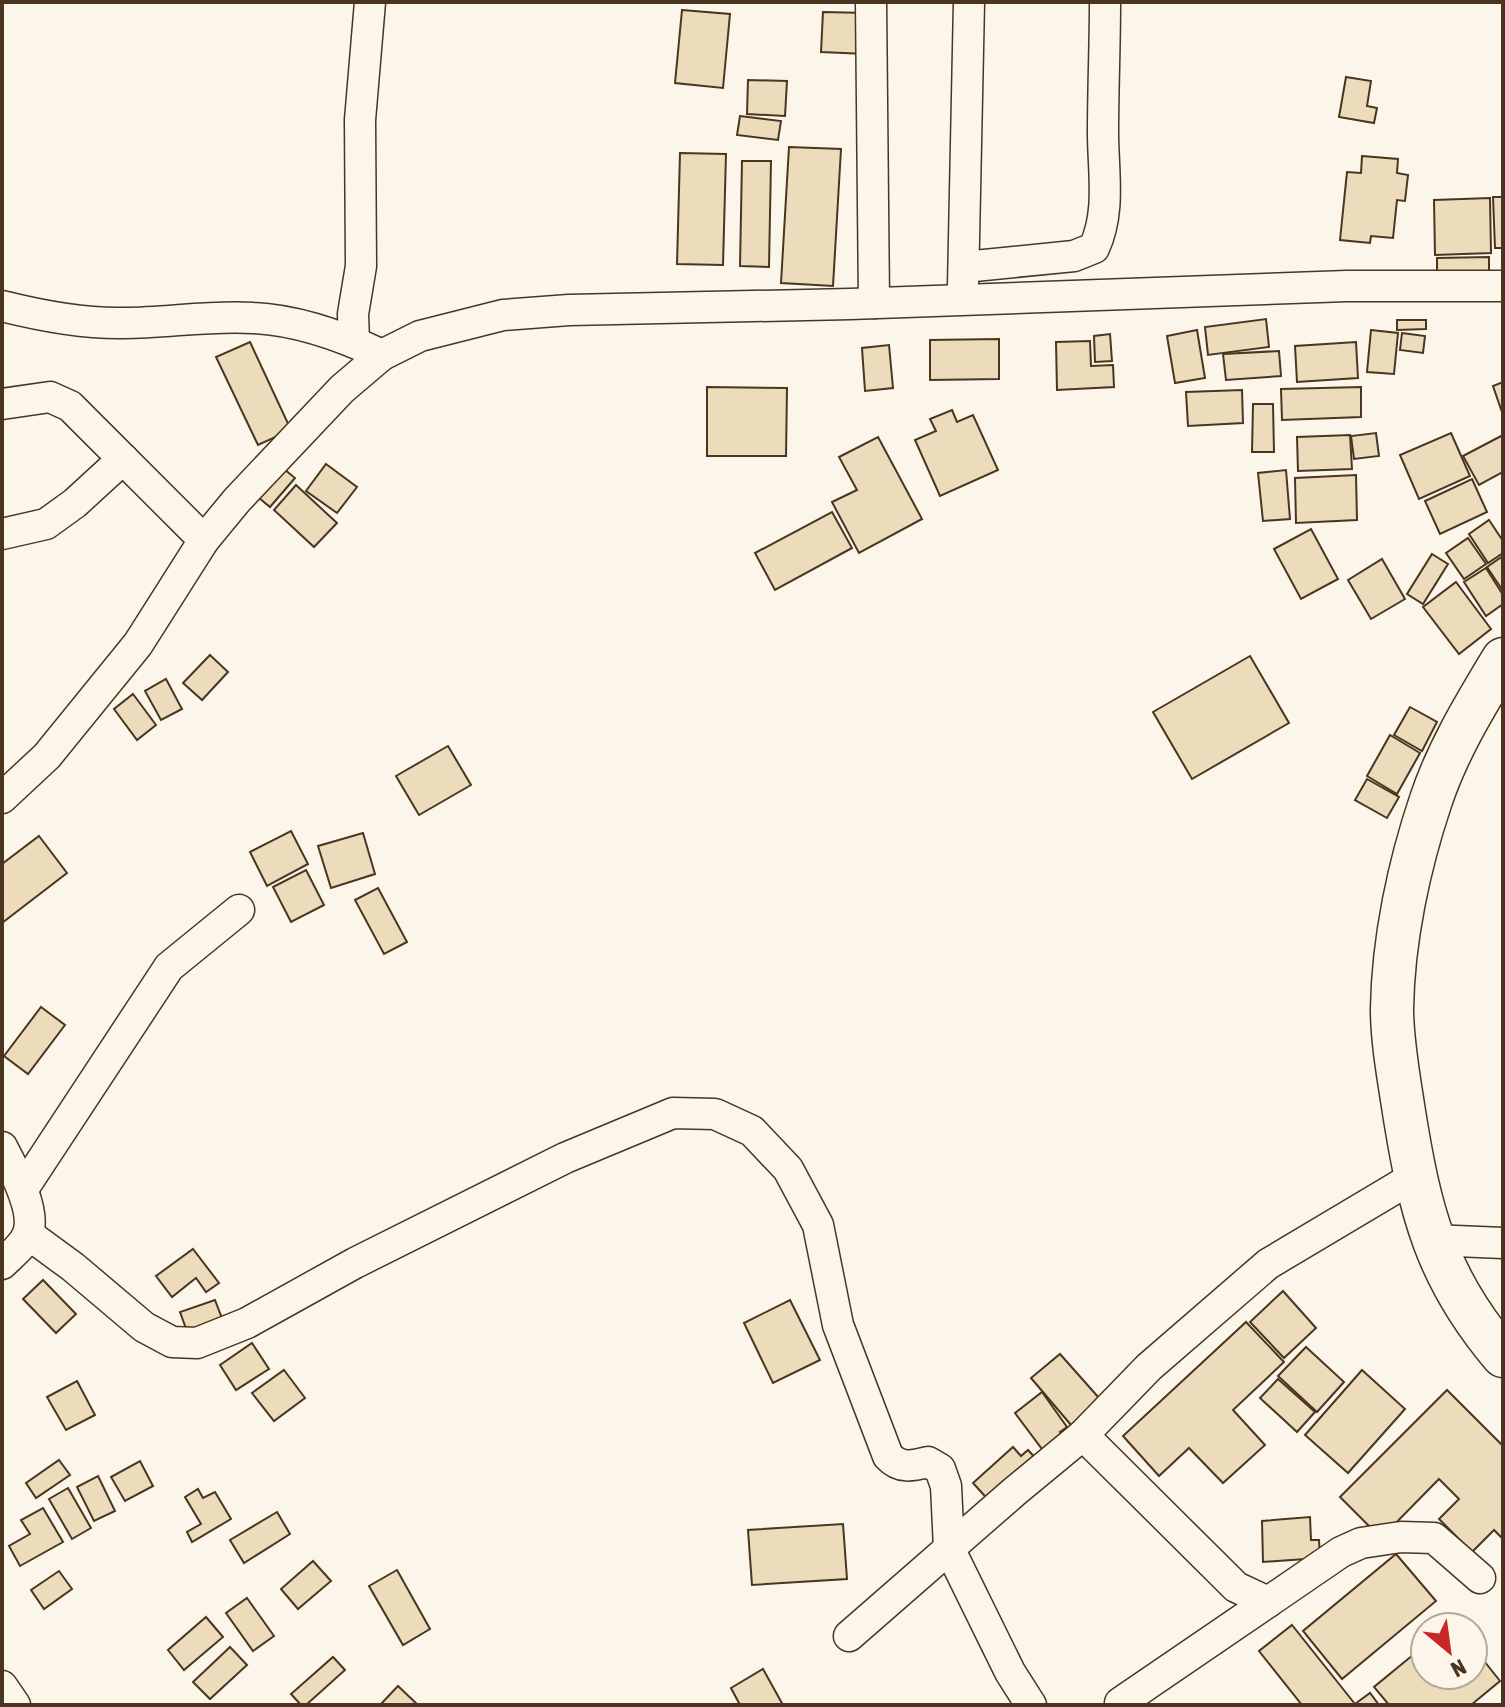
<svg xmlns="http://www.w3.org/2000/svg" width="1505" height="1707" font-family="'Asap Condensed',sans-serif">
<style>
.building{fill:#ecdcbc;stroke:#4a3520;stroke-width:2}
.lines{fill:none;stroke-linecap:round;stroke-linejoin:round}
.street-casing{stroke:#4a3520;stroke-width:33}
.secondary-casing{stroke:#4a3520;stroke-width:45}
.street{stroke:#fbf6e9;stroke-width:30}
.secondary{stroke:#fbf6e9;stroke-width:42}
</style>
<rect width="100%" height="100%" fill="#fbf6e9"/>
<g class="building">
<path d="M682 10 730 14 723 88 675 83Z"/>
<path d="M823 12 868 13 866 54 821 52Z"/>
<path d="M1346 77 1371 81 1367 106 1377 108 1374 123 1339 117Z"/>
<path d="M748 80 787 81 785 116 747 114Z"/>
<path d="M740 116 781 121 778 140 737 135Z"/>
<path d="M789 147 841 149 833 286 781 283Z"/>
<path d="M680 153 726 154 723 265 677 264Z"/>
<path d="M1362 156 1398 159 1397 173 1408 175 1405 201 1397 200 1393 238 1371 236 1370 243 1340 240 1347 172 1361 173Z"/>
<path d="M742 161H771L769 267 740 266Z"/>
<path d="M1493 197H1503V248H1495Z"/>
<path d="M1490 198 1491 253 1435 255 1434 200Z"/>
<path d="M1489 257V286H1437V258Z"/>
<path d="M1266 319 1269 347 1208 355 1205 327Z"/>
<path d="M1397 320H1426V329L1397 330Z"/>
<path d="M1197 330 1205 378 1175 383 1167 336Z"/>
<path d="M1371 330 1398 333 1394 374 1367 372Z"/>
<path d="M1402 333 1425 336 1423 353 1400 350Z"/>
<path d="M1110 334 1112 361 1095 362 1094 336Z"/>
<path d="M999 339V379L930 380V340Z"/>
<path d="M1090 341 1091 366 1113 365 1114 387 1057 390 1056 342Z"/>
<path d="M250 342 291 430 258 445 216 357Z"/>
<path d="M1356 342 1358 378 1297 382 1295 346Z"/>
<path d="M889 345 893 388 865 391 862 348Z"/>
<path d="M1279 351 1281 376 1226 380 1223 354Z"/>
<path d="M1503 382V415L1493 386Z"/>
<path d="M707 387 787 388 786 456H707Z"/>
<path d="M1361 387V417L1282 420 1281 389Z"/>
<path d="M1242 390 1243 423 1188 426 1186 392Z"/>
<path d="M1253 404H1273L1274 452H1252Z"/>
<path d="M952 410 957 422 973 415 998 470 940 496 915 440 936 431 930 419Z"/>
<path d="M1376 433 1379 456 1354 459 1351 436Z"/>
<path d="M1451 433 1470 476 1419 499 1400 455Z"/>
<path d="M1350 435 1352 469 1298 471 1297 437Z"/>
<path d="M1503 435V472L1479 485 1463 456Z"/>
<path d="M878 437 922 519 859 553 832 502 857 490 839 457Z"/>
<path d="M326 464 357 487 337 513 306 491Z"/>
<path d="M284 469 295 478 270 507 259 498Z"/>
<path d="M1286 470 1290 519 1263 521 1258 473Z"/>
<path d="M1356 475 1357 520 1296 523 1295 478Z"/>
<path d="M1472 479 1487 512 1440 534 1425 501Z"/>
<path d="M296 485 337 523 314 547 274 510Z"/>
<path d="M832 512 852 548 775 590 755 553Z"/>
<path d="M1489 520 1503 541V553L1488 563 1469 534Z"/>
<path d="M1311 529 1338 579 1301 599 1274 549Z"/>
<path d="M1468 538 1486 564 1464 579 1446 553Z"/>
<path d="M1432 554 1448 564 1423 604 1407 594Z"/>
<path d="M1503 556V591L1487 567Z"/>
<path d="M1382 559 1405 599 1371 619 1348 580Z"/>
<path d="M1486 568 1503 595V604L1486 616 1464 582Z"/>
<path d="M1456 582 1491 629 1459 654 1423 607Z"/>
<path d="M210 655 228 672 202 700 183 683Z"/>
<path d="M1250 656 1289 723 1192 779 1153 712Z"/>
<path d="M166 679 182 709 161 720 145 691Z"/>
<path d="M133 694 156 725 137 740 114 709Z"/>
<path d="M1410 707 1437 722 1422 751 1394 735Z"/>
<path d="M1390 735 1420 753 1397 794 1367 776Z"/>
<path d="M448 746 471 785 419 815 396 776Z"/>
<path d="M1367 779 1399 797 1387 818 1355 800Z"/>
<path d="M291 831 308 864 267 886 250 852Z"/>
<path d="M363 833 375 874 331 888 318 846Z"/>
<path d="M39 836 67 873 2 923V864Z"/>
<path d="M306 870 324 905 291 922 273 887Z"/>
<path d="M378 888 407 942 384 954 355 900Z"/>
<path d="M41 1007 65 1025 28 1074 4 1056Z"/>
<path d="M193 1249 219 1283 206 1292 196 1278 172 1297 156 1276Z"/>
<path d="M43 1280 76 1314 56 1333 23 1299Z"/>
<path d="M1283 1291 1316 1328 1284 1358 1250 1322Z"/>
<path d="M215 1300 223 1321 188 1334 180 1312Z"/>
<path d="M790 1300 820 1360 773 1383 744 1323Z"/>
<path d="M1246 1322 1284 1362 1233 1410 1265 1445 1223 1483 1189 1448 1159 1476 1123 1436Z"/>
<path d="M252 1343 269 1369 236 1390 220 1365Z"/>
<path d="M1306 1347 1344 1382 1317 1412 1278 1376Z"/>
<path d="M1060 1354 1107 1407 1077 1432 1031 1378Z"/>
<path d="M284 1370 305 1398 274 1421 252 1393Z"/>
<path d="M1362 1370 1405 1409 1348 1473 1305 1435Z"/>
<path d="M1278 1379 1315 1412 1297 1432 1260 1398Z"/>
<path d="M77 1381 95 1415 66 1430 47 1397Z"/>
<path d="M1447 1390 1503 1446V1539L1494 1530 1472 1552 1439 1519 1459 1499 1439 1479 1381 1538 1340 1497Z"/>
<path d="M1042 1392 1067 1427 1060 1432 1068 1442 1048 1457 1015 1413Z"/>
<path d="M1013 1447 1021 1456 1028 1450 1040 1463 993 1505 973 1483Z"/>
<path d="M59 1460 70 1475 36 1498 26 1483Z"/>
<path d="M140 1461 153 1486 125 1501 111 1477Z"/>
<path d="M98 1476 115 1511 94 1521 77 1487Z"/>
<path d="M68 1488 91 1528 72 1539 49 1499Z"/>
<path d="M198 1489 203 1498 215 1492 231 1519 192 1542 187 1532 201 1524 185 1497Z"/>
<path d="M43 1508 63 1542 20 1566 9 1546 30 1534 21 1520Z"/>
<path d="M277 1512 290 1534 244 1563 230 1540Z"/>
<path d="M1310 1517 1311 1540H1319L1320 1558 1263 1562 1262 1521Z"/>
<path d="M843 1524 847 1579 752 1585 748 1530Z"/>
<path d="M1396 1554 1436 1601 1342 1679 1303 1631Z"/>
<path d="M313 1561 331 1581 298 1609 281 1589Z"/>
<path d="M397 1570 430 1629 403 1645 369 1586Z"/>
<path d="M59 1571 72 1589 44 1609 31 1590Z"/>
<path d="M247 1598 274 1636 253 1651 226 1613Z"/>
<path d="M206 1617 223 1637 184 1670 168 1650Z"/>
<path d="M1292 1625 1355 1704 1370 1693 1379 1705H1302L1259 1651Z"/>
<path d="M1425 1645V1675H1473V1647L1500 1681 1471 1705H1389L1374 1687Z"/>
<path d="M230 1647 247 1665 210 1699 193 1682Z"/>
<path d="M333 1657 345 1670 306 1705H301L291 1694Z"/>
<path d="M763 1669 783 1705H740L731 1688Z"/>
<path d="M398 1686 418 1705H380Z"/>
</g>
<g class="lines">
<defs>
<g id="street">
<path d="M871 2 874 303"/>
<path d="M964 267 1074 256 1094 248C1111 212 1103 172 1103 132 1103 89 1105 45 1105 2"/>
<path d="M963 286 969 2"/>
<path d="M2 306C42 316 83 324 124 323 167 323 210 315 253 318 298 320 342 336 382 355"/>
<path d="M354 342 353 314 361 266 360 120 370 2"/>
<path d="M2 404 50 397 70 406 204 540"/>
<path d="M2 534 46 524 75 503 123 459"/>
<path d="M2 798 47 756 138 644 204 540 237 500 342 389 382 355 420 336 503 315 569 310 850 304 1347 286H1503"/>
<path d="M2 1147C13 1168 38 1213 27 1236 22 1247 10 1256 2 1264"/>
<path d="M1414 1177 1268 1264 1149 1367 1083 1435 1236 1587 1268 1602 1341 1552 1361 1543 1401 1537 1434 1538 1480 1578"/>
<path d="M23 1189 169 967 239 910"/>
<path d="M28 1234 73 1267 144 1327 172 1342 197 1343 247 1323 355 1263 565 1158 673 1113 715 1114 752 1131 788 1169 818 1225 838 1325 888 1456C900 1469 912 1466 928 1462L940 1469 946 1486 949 1548 1010 1672 1031 1705"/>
<path d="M1432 1240 1503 1243"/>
<path d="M849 1636 1014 1492 1083 1435"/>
<path d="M2 1686 15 1705"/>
<path d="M1120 1703 1268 1602"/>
</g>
<path id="secondary" d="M1503 659C1476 704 1448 749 1431 800 1409 865 1393 940 1392 1009 1392 1042 1399 1079 1404 1112 1420 1212 1436 1277 1503 1356"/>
</defs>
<use href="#street" class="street-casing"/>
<use href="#secondary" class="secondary-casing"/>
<use href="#street" class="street"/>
<use href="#secondary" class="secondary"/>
</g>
<rect width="1505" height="1707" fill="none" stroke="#4a3520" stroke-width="8"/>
<g transform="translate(1449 1651) rotate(151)"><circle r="38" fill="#fbf6e9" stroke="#b4a999" stroke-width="2"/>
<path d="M0-6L14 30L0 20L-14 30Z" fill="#c62828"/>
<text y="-12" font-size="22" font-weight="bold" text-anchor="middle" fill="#4a3520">N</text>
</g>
</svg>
